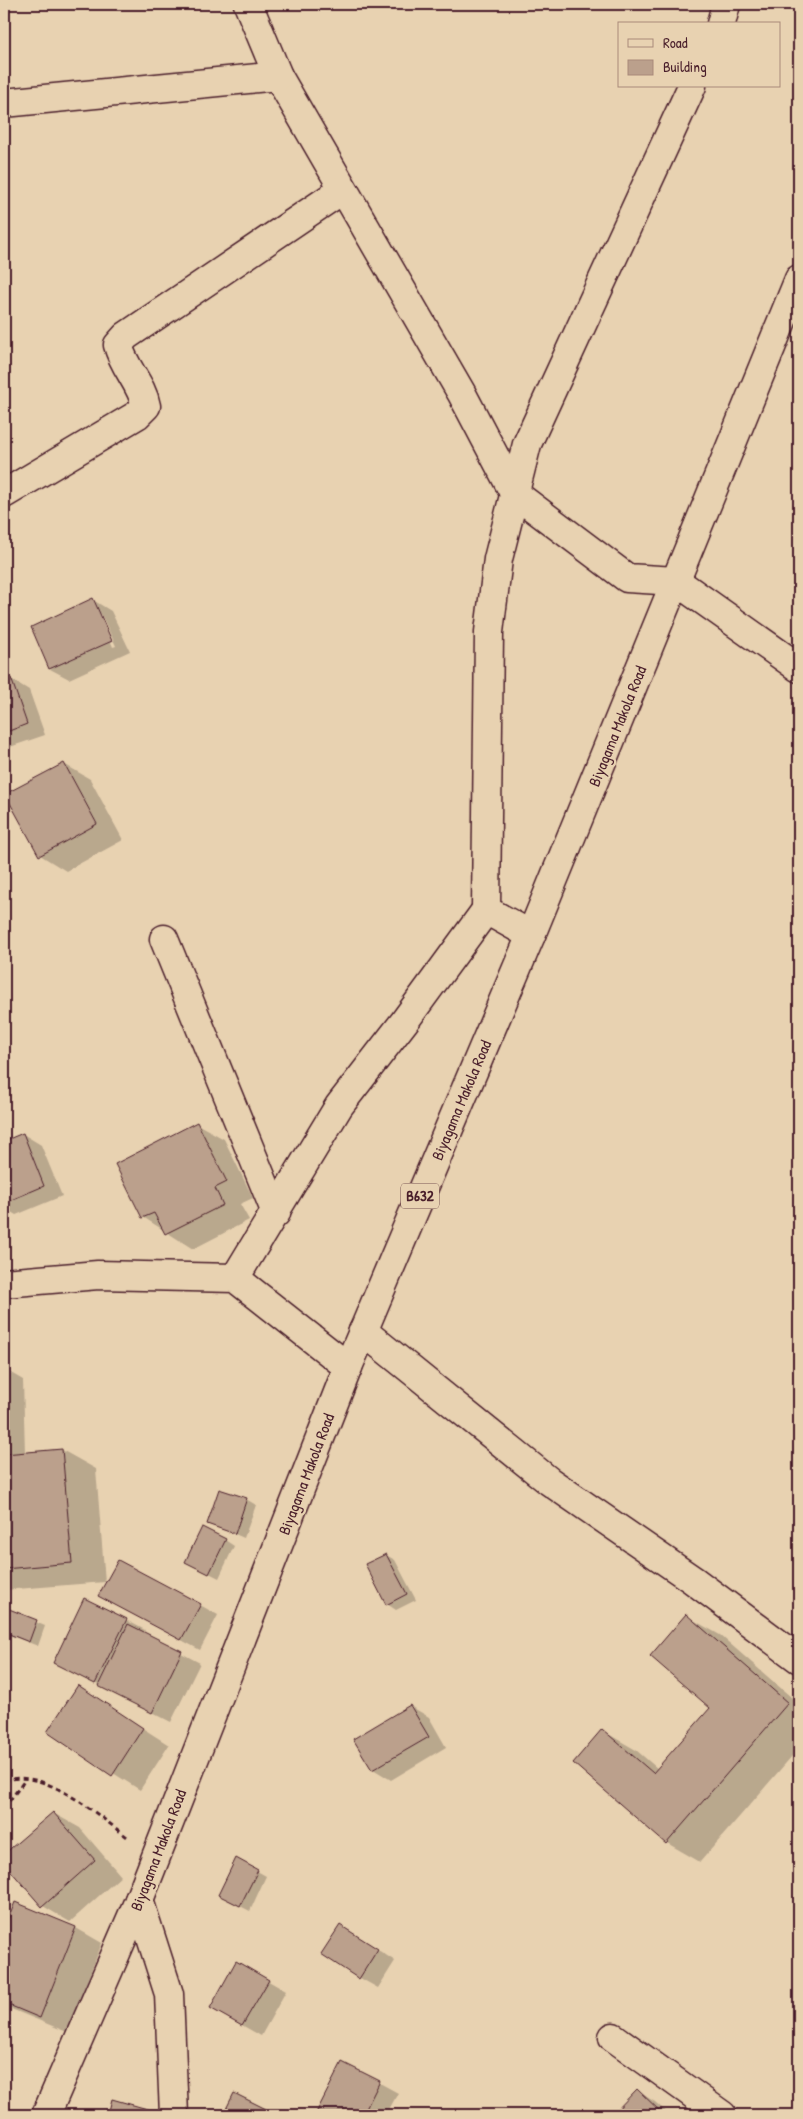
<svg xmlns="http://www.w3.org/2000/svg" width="803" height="2119" font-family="'Patrick Hand',sans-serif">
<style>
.shadow{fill:#0003;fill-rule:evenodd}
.building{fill:#bba08c;stroke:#4a1f2b}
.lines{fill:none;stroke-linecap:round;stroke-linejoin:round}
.minor-casing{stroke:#4a1f2b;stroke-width:31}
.primary-casing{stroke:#4a1f2b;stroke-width:31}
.path{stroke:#4a1f2b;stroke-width:3;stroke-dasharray:5 4;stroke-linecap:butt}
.minor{stroke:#e8d2b1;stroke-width:28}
.primary{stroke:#e8d2b1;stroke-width:28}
.labels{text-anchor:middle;stroke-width:4.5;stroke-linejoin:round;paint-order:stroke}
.shield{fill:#e8d2b1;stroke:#795553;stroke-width:1}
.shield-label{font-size:15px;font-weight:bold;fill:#4a1f2b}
.street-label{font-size:16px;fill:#4a1f2b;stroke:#e8d2b1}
</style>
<rect width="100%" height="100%" fill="#e8d2b1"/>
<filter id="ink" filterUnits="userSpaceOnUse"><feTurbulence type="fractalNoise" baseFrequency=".02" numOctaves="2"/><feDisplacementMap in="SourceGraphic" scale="10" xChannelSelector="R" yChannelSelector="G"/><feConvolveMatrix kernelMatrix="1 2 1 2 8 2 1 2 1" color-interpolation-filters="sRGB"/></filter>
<g filter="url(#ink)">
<g class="shadow">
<path d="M93 600 111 611 130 651 69 679 50 669 32 628ZM99 614H101L116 646 113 647Z"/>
<path d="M11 679 29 690 45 735 4 749V682Z"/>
<path d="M64 764 90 779 123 840 66 871 40 855Z"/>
<path d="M197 1124 224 1139 253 1198 240 1204 249 1220 193 1249 143 1217 117 1164Z"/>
<path d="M23 1134 41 1145 62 1196 16 1215 4 1208V1142Z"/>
<path d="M4 1369 23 1380 25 1453 62 1450 96 1469 105 1582 4 1590Z"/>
<path d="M246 1499 256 1505 244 1538 209 1523Z"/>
<path d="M225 1540 234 1546 219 1578 195 1566Z"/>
<path d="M386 1555 395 1560 416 1600 396 1610 387 1604Z"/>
<path d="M200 1605 218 1615 200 1650 118 1606Z"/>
<path d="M4 1609 45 1626 38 1646 4 1633Z"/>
<path d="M686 1616 720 1635 799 1704V1748L700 1862 667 1843 603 1731 636 1750 658 1769 711 1708Z"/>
<path d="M126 1620 145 1630 143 1633 200 1663 171 1722 55 1663Z"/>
<path d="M78 1687 169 1745 140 1790 48 1732Z"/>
<path d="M410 1706 429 1717 446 1747 391 1780 373 1769Z"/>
<path d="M53 1813 80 1828 121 1876 70 1922 43 1906 4 1861V1856Z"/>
<path d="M257 1871 266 1876 250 1911 228 1900Z"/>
<path d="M15 1904 76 1928 102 1943 67 2032 4 2006V1933Z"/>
<path d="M358 1937 395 1961 378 1988 360 1978Z"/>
<path d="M237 1963 286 1991 261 2036 212 2008Z"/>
<path d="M343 2063 398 2093 386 2115H317Z"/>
<path d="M637 2091 655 2102 670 2115H614Z"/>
<path d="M234 2095 266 2110 275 2115H225Z"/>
<path d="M113 2101 157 2113 161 2115H109Z"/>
</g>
<g class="building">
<path d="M93 598 112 641 49 669 31 627Z"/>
<path d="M11 678 27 724 4 733V680Z"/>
<path d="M64 763 97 824 39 856 5 794Z"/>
<path d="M197 1122 227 1182 215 1188 223 1205 165 1234 154 1213 142 1218 115 1164Z"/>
<path d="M23 1133 44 1186 4 1203V1141Z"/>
<path d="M62 1449 72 1563 4 1569V1454Z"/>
<path d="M219 1489 247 1498 235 1534 207 1524Z"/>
<path d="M202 1527 226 1539 209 1574 185 1562Z"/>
<path d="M386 1554 407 1594 386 1605 365 1564Z"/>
<path d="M118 1560 201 1604 181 1640 98 1596Z"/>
<path d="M84 1598 127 1619 95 1684 53 1663Z"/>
<path d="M4 1607 37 1620 29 1642 4 1632Z"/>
<path d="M686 1614 788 1703 666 1844 573 1763 602 1729 653 1773 710 1708 650 1656Z"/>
<path d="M128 1624 182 1651 152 1713 98 1686Z"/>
<path d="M78 1685 143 1728 112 1776 47 1732Z"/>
<path d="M410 1705 429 1737 372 1770 353 1739Z"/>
<path d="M53 1812 95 1860 42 1907 4 1863V1854Z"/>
<path d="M236 1858 258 1870 240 1906 218 1895Z"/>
<path d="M15 1902 76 1927 40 2018 4 2003V1930Z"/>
<path d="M340 1925 378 1949 359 1979 321 1954Z"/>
<path d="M236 1961 269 1980 242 2026 210 2008Z"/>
<path d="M342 2062 380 2081 363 2115H315Z"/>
<path d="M637 2089 664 2115H612Z"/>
<path d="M234 2093 266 2109 263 2115H223Z"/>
<path d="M112 2099 158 2112 157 2115H108Z"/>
</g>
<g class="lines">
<defs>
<g id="minor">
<path d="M248 4 278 76 462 394 514 493 627 578 676 581 799 668"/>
<path d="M721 24 726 4"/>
<path d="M4 103 278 76"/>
<path d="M4 494 137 415 146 406C142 384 124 368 118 345L126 336 342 190"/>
<path d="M486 910 489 632 498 559 527 444 692 86"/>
<path d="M164 939 276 1213"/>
<path d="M235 1278 339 1106 404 1022 486 910 531 935"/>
<path d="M4 1283 98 1275 235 1278 348 1367"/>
<path d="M363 1331 549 1481 693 1580 799 1659"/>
<path d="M139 1900 169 1994 174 2115"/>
<path d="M613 2037 722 2115"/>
</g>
<path id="primary" d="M46 2115 139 1900 348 1367 531 935 799 279"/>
</defs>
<use href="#minor" class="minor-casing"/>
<use href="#primary" class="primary-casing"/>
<g class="path">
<path d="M4 1781C45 1766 98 1816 130 1839"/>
<path d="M4 1808 25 1780"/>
</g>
<use href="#minor" class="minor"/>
<use href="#primary" class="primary"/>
</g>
</g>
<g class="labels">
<rect class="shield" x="401" y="1183.5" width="38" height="25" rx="4"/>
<g class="shield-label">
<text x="420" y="1201">B632</text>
</g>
<g class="street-label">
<text transform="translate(617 726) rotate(-68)" y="6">Biyagama Makola Road</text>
<text transform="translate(461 1100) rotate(-67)" y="6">Biyagama Makola Road</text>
<text transform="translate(306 1474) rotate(-69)" y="6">Biyagama Makola Road</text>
<text transform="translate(158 1850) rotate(-69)" y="6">Biyagama Makola Road</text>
</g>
</g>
<rect width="803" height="2119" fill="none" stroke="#e8d2b1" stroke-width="20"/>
<rect x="10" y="10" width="783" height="2099" fill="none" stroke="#4a1f2b" stroke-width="2" filter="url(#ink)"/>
<rect x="618" y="22" width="162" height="65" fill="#e8d2b1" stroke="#a98a7b"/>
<rect x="628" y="39" width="25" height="8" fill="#e8d2b1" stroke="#a98a7b"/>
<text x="663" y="48" font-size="15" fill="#4a1f2b">Road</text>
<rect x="628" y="60" width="25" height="15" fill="#bba08c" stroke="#a98a7b"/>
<text x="663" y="72" font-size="15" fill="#4a1f2b">Building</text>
</svg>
